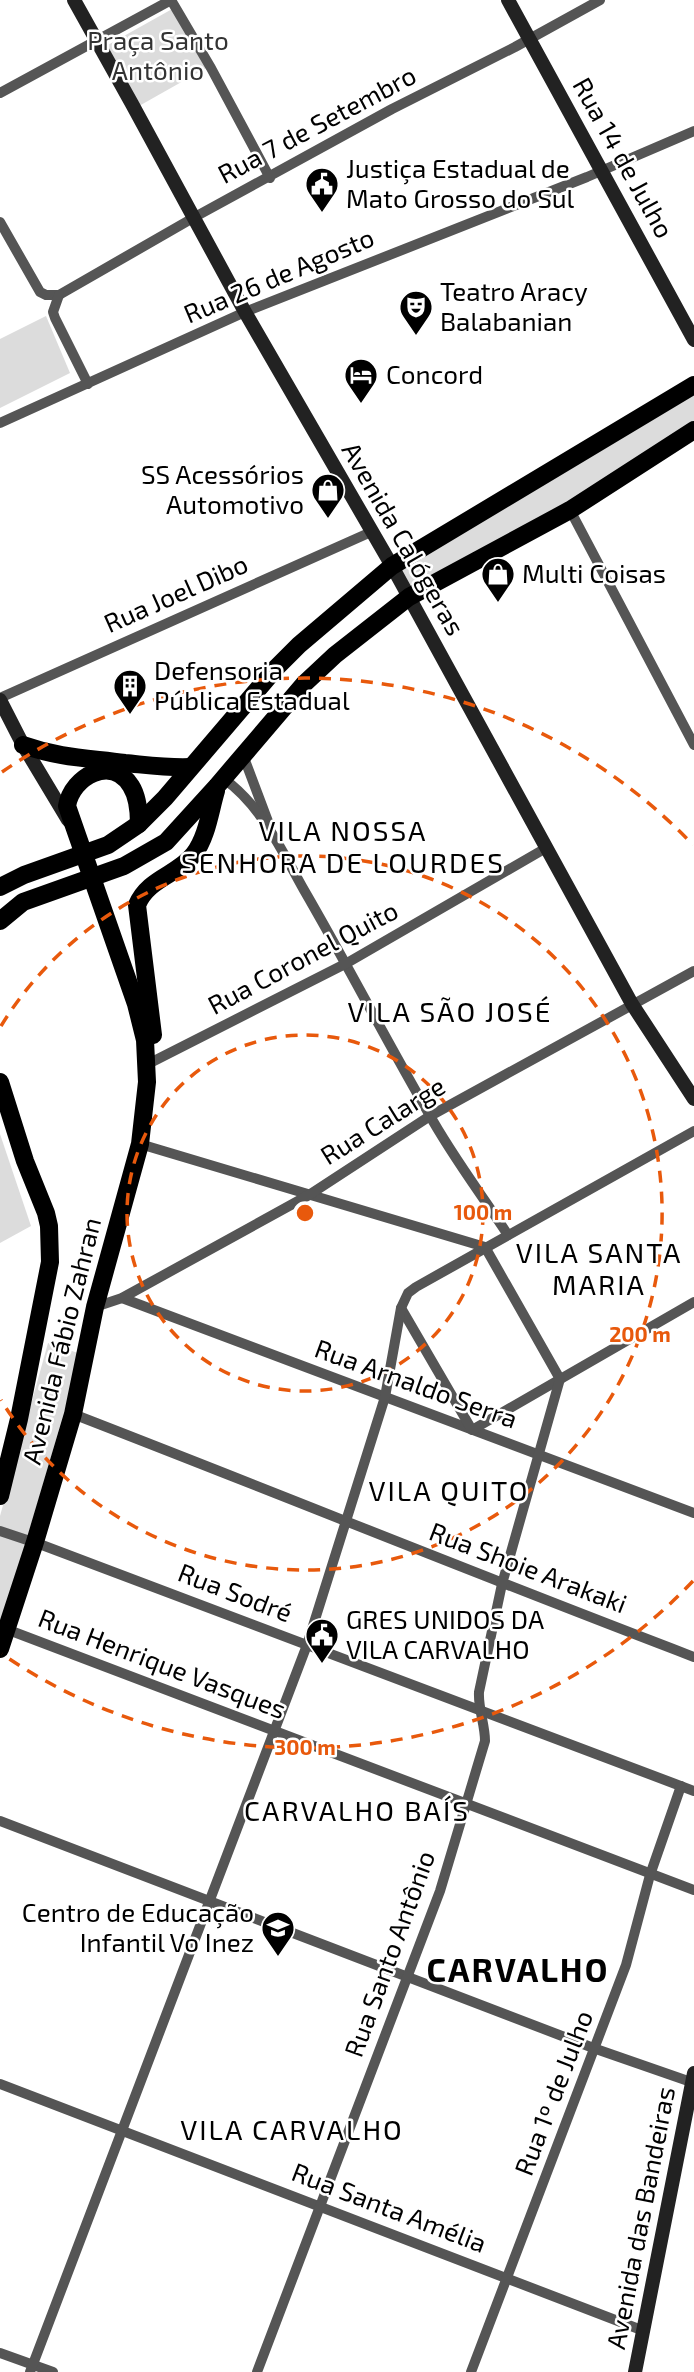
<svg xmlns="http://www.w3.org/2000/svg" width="694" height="2372" font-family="'Exo 2',sans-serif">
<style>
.green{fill:#dcdcdc}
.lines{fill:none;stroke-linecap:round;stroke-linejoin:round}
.street{stroke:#555;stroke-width:10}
.secondary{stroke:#222;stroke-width:14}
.primary{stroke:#000;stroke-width:18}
.ring{fill:none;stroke:#e8590c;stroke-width:3.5;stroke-dasharray:12 9}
.labels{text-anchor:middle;stroke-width:5;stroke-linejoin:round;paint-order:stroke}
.park-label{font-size:26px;fill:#333;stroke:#fff}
.street-label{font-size:26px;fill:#000;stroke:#fff}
.poi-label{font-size:26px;fill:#000;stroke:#fff;text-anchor:start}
.neighbourhood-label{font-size:28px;letter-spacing:2px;fill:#000;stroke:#fff}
.district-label{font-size:33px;font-weight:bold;letter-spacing:2px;fill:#000;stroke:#fff}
.centre{fill:#e8590c;stroke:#fff;stroke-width:3.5}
.ring-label{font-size:21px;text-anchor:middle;font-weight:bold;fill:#e8590c;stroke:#fff;stroke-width:5;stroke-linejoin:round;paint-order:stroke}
</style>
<rect width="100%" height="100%" fill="#fff"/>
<g class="green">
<path d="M174 8 208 67 139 106 106 46Z"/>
<path d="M46 316 70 373 0 408V339Z"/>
<path d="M694 385V430L409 597 392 566Z"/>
<path d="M0 1134 31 1226 0 1243Z"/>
<path d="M48 1343 81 1354 0 1631V1516Z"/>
</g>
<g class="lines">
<g class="street">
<path d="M171 0 211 68 270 178"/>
<path d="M0 93 171 0"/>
<path d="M0 222 40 292 46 295H59"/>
<path d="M59 295 193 218 392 109 515 47 600 0"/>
<path d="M59 295 53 312 55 318 88 384"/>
<path d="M0 423 245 312 587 177 694 131"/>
<path d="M570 510 694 745"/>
<path d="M0 698 371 532"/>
<path d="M243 755 269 824"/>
<path d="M224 779C261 805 282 851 304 890 347 964 386 1040 429 1114 452 1156 482 1195 508 1235"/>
<path d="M146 1065 347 963 546 848"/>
<path d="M140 1144 485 1247"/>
<path d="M122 1298 694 1513"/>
<path d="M95 1307 122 1298 309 1195 430 1116 694 971"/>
<path d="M401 1308 472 1430 694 1302"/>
<path d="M73 1414C280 1494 486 1578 694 1657"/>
<path d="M0 1531 42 1545 694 1791"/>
<path d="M6 1629 694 1890"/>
<path d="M0 1821 596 2049 694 2083"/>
<path d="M0 2084 644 2331"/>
<path d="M0 2353 53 2372"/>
<path d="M30 2372 307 1645 385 1397 401 1308 408 1293 416 1287 694 1131"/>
<path d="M257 2372 440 1891 485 1741C485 1724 478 1709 479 1692L502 1584 560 1379 485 1247"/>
<path d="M471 2372 626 1965 650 1875 681 1786"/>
</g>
<g class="secondary">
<path d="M74 0 132 104 245 312 392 566 632 1004 694 1099"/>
<path d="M508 0 694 340"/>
<path d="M0 700 23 745 68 820"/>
<path d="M635 2372 694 2073"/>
</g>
<g class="primary">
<path d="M23 745C60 758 87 758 125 763 147 765 168 768 190 767"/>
<path d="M0 887 24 875 108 845 139 824 165 798 276 668 299 645 392 566 694 385"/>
<path d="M0 921 23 902 124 866 166 842 217 786 304 684 335 655 409 597 570 510 694 430"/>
<path d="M153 1035 137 905C148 878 178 875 194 854 207 837 210 811 216 791"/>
<path d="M0 1082 25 1161 46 1213 49 1226 50 1262 19 1419 0 1496"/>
<path d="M0 1649 35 1542 73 1414 95 1307 140 1144 147 1082 145 1040 136 1004 67 806C72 776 112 755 131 786 138 797 139 811 139 824"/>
</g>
</g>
<g class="ring">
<circle cx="305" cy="1213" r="178"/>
<path d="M1 1026A357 357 0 1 1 1 1400"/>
<path d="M693 1581A535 535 0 0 1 2 1654M2 772A535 535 0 0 1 693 845"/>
</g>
<defs>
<symbol id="civic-pin" viewBox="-11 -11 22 30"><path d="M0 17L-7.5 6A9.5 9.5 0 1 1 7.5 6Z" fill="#000" stroke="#fff"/><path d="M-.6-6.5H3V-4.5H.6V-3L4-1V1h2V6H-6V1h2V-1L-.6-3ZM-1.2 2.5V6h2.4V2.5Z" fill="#fff"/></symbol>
<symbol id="theatre-pin" viewBox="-11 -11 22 30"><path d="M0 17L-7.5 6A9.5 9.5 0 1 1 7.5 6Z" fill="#000" stroke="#fff"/><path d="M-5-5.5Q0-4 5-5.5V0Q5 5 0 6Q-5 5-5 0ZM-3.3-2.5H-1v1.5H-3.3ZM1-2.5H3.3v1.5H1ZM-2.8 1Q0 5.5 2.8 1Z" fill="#fff"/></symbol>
<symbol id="hotel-pin" viewBox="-11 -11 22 30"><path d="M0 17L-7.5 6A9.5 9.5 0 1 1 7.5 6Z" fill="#000" stroke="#fff"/><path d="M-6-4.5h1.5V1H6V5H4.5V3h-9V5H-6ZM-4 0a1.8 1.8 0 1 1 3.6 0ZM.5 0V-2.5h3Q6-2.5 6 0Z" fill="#fff"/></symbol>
<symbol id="shop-pin" viewBox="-11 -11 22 30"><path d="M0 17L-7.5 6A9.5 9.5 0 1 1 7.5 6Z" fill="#000" stroke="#fff"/><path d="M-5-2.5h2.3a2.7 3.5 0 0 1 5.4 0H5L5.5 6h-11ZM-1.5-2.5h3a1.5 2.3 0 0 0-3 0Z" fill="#fff"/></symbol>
<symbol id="building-pin" viewBox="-11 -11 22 30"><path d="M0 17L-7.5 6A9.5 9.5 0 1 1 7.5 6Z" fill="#000" stroke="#fff"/><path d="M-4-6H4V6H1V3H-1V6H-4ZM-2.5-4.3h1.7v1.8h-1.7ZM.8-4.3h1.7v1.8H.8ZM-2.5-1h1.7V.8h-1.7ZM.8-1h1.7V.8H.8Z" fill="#fff"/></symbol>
<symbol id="school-pin" viewBox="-11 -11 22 30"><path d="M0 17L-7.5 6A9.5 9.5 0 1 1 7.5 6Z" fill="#000" stroke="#fff"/><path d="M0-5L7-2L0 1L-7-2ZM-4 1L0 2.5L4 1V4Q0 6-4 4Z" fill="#fff"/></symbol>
</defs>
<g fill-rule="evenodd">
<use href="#civic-pin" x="303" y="165" width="38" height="52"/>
<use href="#theatre-pin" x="397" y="288" width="38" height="52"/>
<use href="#hotel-pin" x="342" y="356" width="38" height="52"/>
<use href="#shop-pin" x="309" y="471" width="38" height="52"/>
<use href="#shop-pin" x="479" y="555" width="38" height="52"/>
<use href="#building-pin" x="111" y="667" width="38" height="52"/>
<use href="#civic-pin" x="303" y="1616" width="38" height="52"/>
<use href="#school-pin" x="259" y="1909" width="38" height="52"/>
</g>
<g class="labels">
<g class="park-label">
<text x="158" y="50">Praça Santo<tspan x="158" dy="30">Antônio</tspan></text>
</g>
<g class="street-label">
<text transform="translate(317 125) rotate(-28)" y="9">Rua 7 de Setembro</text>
<text transform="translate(623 158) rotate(61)" y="9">Rua 14 de Julho</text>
<text transform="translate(279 276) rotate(-23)" y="9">Rua 26 de Agosto</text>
<text transform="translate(403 539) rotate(60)" y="9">Avenida Calógeras</text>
<text transform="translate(176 594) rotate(-24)" y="9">Rua Joel Dibo</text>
<text transform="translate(303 958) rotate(-28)" y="9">Rua Coronel Quito</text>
<text transform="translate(383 1121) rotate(-32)" y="9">Rua Calarge</text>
<text transform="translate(62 1341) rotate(-76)" y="9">Avenida Fábio Zahran</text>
<text transform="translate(416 1384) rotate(20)" y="9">Rua Arnaldo Serra</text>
<text transform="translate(528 1568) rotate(21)" y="9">Rua Shoie Arakaki</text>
<text transform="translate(235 1593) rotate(21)" y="9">Rua Sodré</text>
<text transform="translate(162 1664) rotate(21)" y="9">Rua Henrique Vasques</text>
<text transform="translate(390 1954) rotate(-70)" y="9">Rua Santo Antônio</text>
<text transform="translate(554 2093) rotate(-69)" y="9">Rua 1º de Julho</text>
<text transform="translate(389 2208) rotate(21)" y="9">Rua Santa Amélia</text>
<text transform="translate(641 2218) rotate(-79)" y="9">Avenida das Bandeiras</text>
</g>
<g class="poi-label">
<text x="346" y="178">Justiça Estadual de<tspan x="346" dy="30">Mato Grosso do Sul</tspan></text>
<text x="440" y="301">Teatro Aracy<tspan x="440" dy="30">Balabanian</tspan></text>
<text x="386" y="384">Concord</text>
<text x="304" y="484" text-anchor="end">SS Acessórios<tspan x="304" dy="30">Automotivo</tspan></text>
<text x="522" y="583">Multi Coisas</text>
<text x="154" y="680">Defensoria<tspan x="154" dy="30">Pública Estadual</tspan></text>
<text x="346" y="1629">GRES UNIDOS DA<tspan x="346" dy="30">VILA CARVALHO</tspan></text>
<text x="254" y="1922" text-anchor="end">Centro de Educação<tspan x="254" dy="30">Infantil Vo Inez</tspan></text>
</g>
<g class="neighbourhood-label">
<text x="343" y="841">VILA NOSSA<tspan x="343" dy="32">SENHORA DE LOURDES</tspan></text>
<text x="450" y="1022">VILA SÃO JOSÉ</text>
<text x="599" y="1263">VILA SANTA<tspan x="599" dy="32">MARIA</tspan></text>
<text x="449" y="1501">VILA QUITO</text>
<text x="357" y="1821">CARVALHO BAÍS</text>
<text x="292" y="2140">VILA CARVALHO</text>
</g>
<g class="district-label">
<text x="518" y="1982">CARVALHO</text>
</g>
</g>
<circle cx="305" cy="1213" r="10" class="centre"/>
<g class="ring-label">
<text x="483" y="1220">100 m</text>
<text x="640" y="1342">200 m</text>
<text x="305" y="1755">300 m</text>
</g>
</svg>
